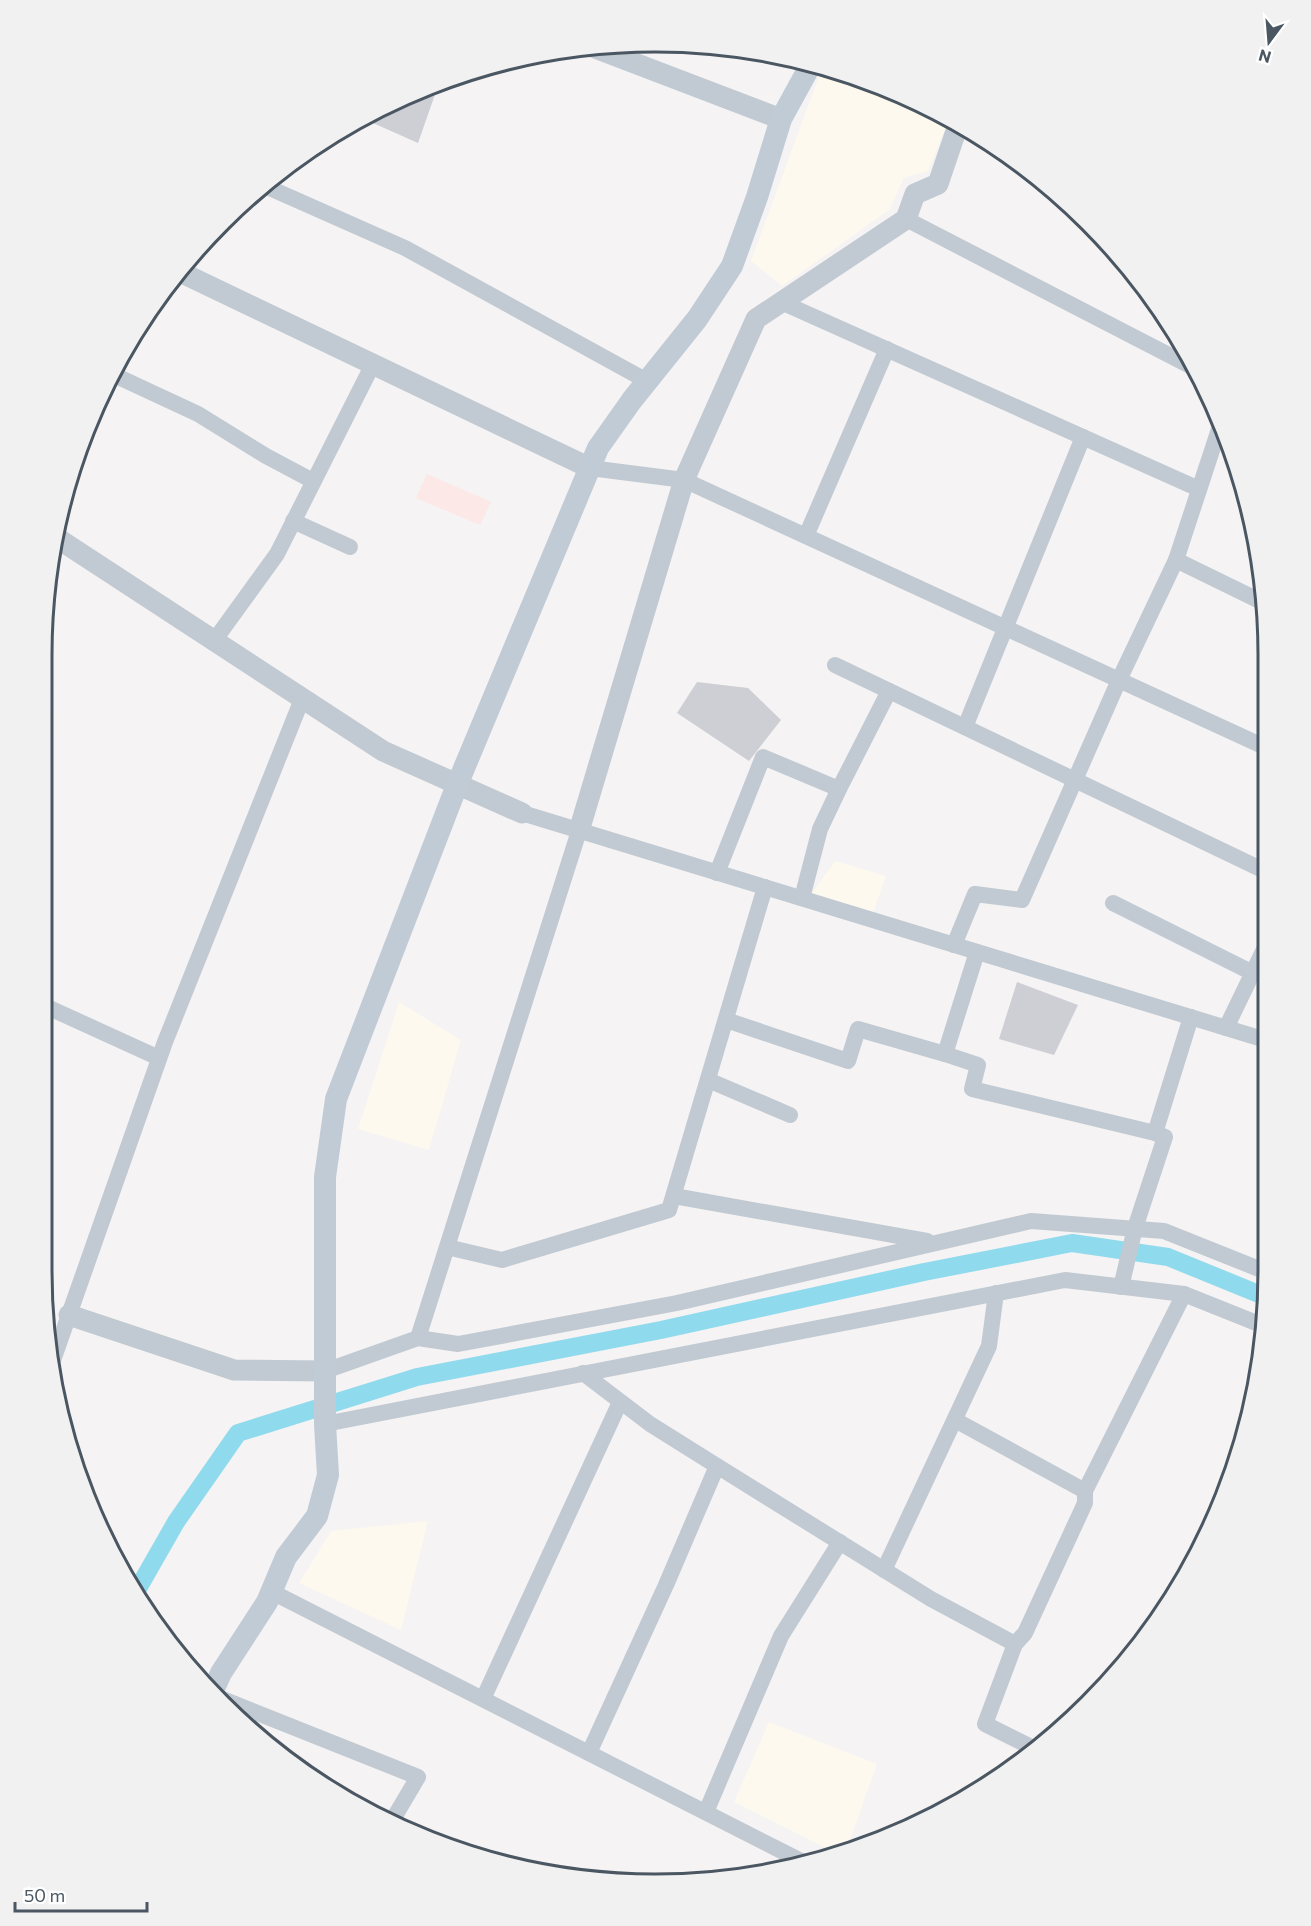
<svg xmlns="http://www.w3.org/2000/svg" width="1311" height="1926" font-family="Commissioner,sans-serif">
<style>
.commercial{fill:#fdf9ef}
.medical{fill:#fce8e6}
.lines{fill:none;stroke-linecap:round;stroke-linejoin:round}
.canal{stroke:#90daee;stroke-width:18}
.building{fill:#cdcfd5}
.minor{stroke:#c1cad2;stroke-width:16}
.tertiary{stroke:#c1cad2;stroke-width:21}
.secondary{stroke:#c1cbd6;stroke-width:22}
.rim{fill:none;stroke:#4a5661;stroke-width:3}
</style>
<rect width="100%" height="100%" fill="#f5f3f3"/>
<g class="commercial">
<path d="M822 68 890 89 949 120 928 171 904 178 889 210 782 286 751 261Z"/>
<path d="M835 861 886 876 872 916 812 893Z"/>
<path d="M399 1002 461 1040 429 1150 358 1129Z"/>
<path d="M428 1521 401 1630 299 1583 331 1531Z"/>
<path d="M769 1722 877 1764 845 1854 840 1855 734 1802Z"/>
</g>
<path class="medical" d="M427 474 491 502 480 525 416 498Z"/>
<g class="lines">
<path class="canal" d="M136 1592 176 1522 238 1433 417 1377 661 1330 924 1272 1072 1243 1168 1257 1266 1297"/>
</g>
<g class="building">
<path d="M439 83 418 143 364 119 420 89Z"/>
<path d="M697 682 748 688 781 720 749 761 677 713Z"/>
<path d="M1017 982 1078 1005 1054 1055 999 1039Z"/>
</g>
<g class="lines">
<g class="minor">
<path d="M265 186 405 248 647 381"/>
<path d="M906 219 1194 368"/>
<path d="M781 302 1199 489"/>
<path d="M112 374 198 414 266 456 313 481"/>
<path d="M590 468 684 480 1269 749"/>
<path d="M293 521 350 547"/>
<path d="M806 536 887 349"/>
<path d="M1176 560 1222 420"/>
<path d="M214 641 277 554 373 364"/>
<path d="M835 665 1269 873"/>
<path d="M965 727 1083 437"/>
<path d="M522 813 1269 1041"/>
<path d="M717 873 763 757 839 789 889 691"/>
<path d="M802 898 820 829 839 789"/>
<path d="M1113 903 1253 973"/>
<path d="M954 945 975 894 1022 900 1119 680 1176 560 1264 603"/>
<path d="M45 1006 159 1058"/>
<path d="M726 1020 848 1061 858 1029 945 1054 977 952"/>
<path d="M1226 1028 1269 939"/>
<path d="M945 1054 978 1065 972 1089 1155 1133 1165 1137 1135 1228 1121 1287"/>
<path d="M708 1080 790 1115"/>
<path d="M1155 1133 1191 1017"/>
<path d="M674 1196 927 1241"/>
<path d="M447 1247 502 1260 669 1210 765 887"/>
<path d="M418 1338 458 1344 677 1303 1031 1221 1164 1231 1269 1273"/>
<path d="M51 1366 165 1042 302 699"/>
<path d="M325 1371 418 1338 579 831"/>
<path d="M583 1373 650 1424 717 1466 931 1599 1015 1644"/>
<path d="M955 1420 1085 1491"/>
<path d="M325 1424 1065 1280 1184 1294 1264 1326"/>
<path d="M884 1570 989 1346 996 1293"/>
<path d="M272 1592 807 1864"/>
<path d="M215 1696 418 1777 392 1821"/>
<path d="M483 1699 620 1402"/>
<path d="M1033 1748 985 1724 1015 1644 1025 1633 1085 1503V1491L1184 1294"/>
<path d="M589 1753 666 1585 717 1466"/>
<path d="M706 1812 781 1636 840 1542"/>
</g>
<g class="tertiary">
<path d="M595 48 781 119"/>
<path d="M178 271 590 468"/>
<path d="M54 536 383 751 522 813"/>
<path d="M579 831 684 480 756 319 906 219 915 194 938 184 958 125"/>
<path d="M69 1315 234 1370 325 1371"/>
</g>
<path class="secondary" d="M212 1693 221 1673 267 1602 286 1557 317 1516 328 1475 325 1424V1177L336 1099 457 785 598 448 632 400 697 319 732 266 757 197 781 119 810 66"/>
</g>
<path d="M0 0H1311V1926H0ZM655 52H655A603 603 0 0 1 1258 655V1271A603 603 0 0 1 655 1874H655A603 603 0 0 1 52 1271V655A603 603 0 0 1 655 52Z" fill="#f1f1f2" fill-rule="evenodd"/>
<path class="rim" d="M655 52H655A603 603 0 0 1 1258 655V1271A603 603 0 0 1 655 1874H655A603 603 0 0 1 52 1271V655A603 603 0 0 1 655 52Z"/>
<g transform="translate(1269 42) rotate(196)" stroke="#ffffff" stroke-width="4.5" paint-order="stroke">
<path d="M0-4.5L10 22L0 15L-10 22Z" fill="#4a5661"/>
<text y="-9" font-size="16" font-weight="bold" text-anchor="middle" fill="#4a5661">N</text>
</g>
<path d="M15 1902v9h132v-9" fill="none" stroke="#4a5661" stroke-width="3"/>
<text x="24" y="1902" font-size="18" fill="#4a5661" stroke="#ffffff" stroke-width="4.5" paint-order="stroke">50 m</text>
</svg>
